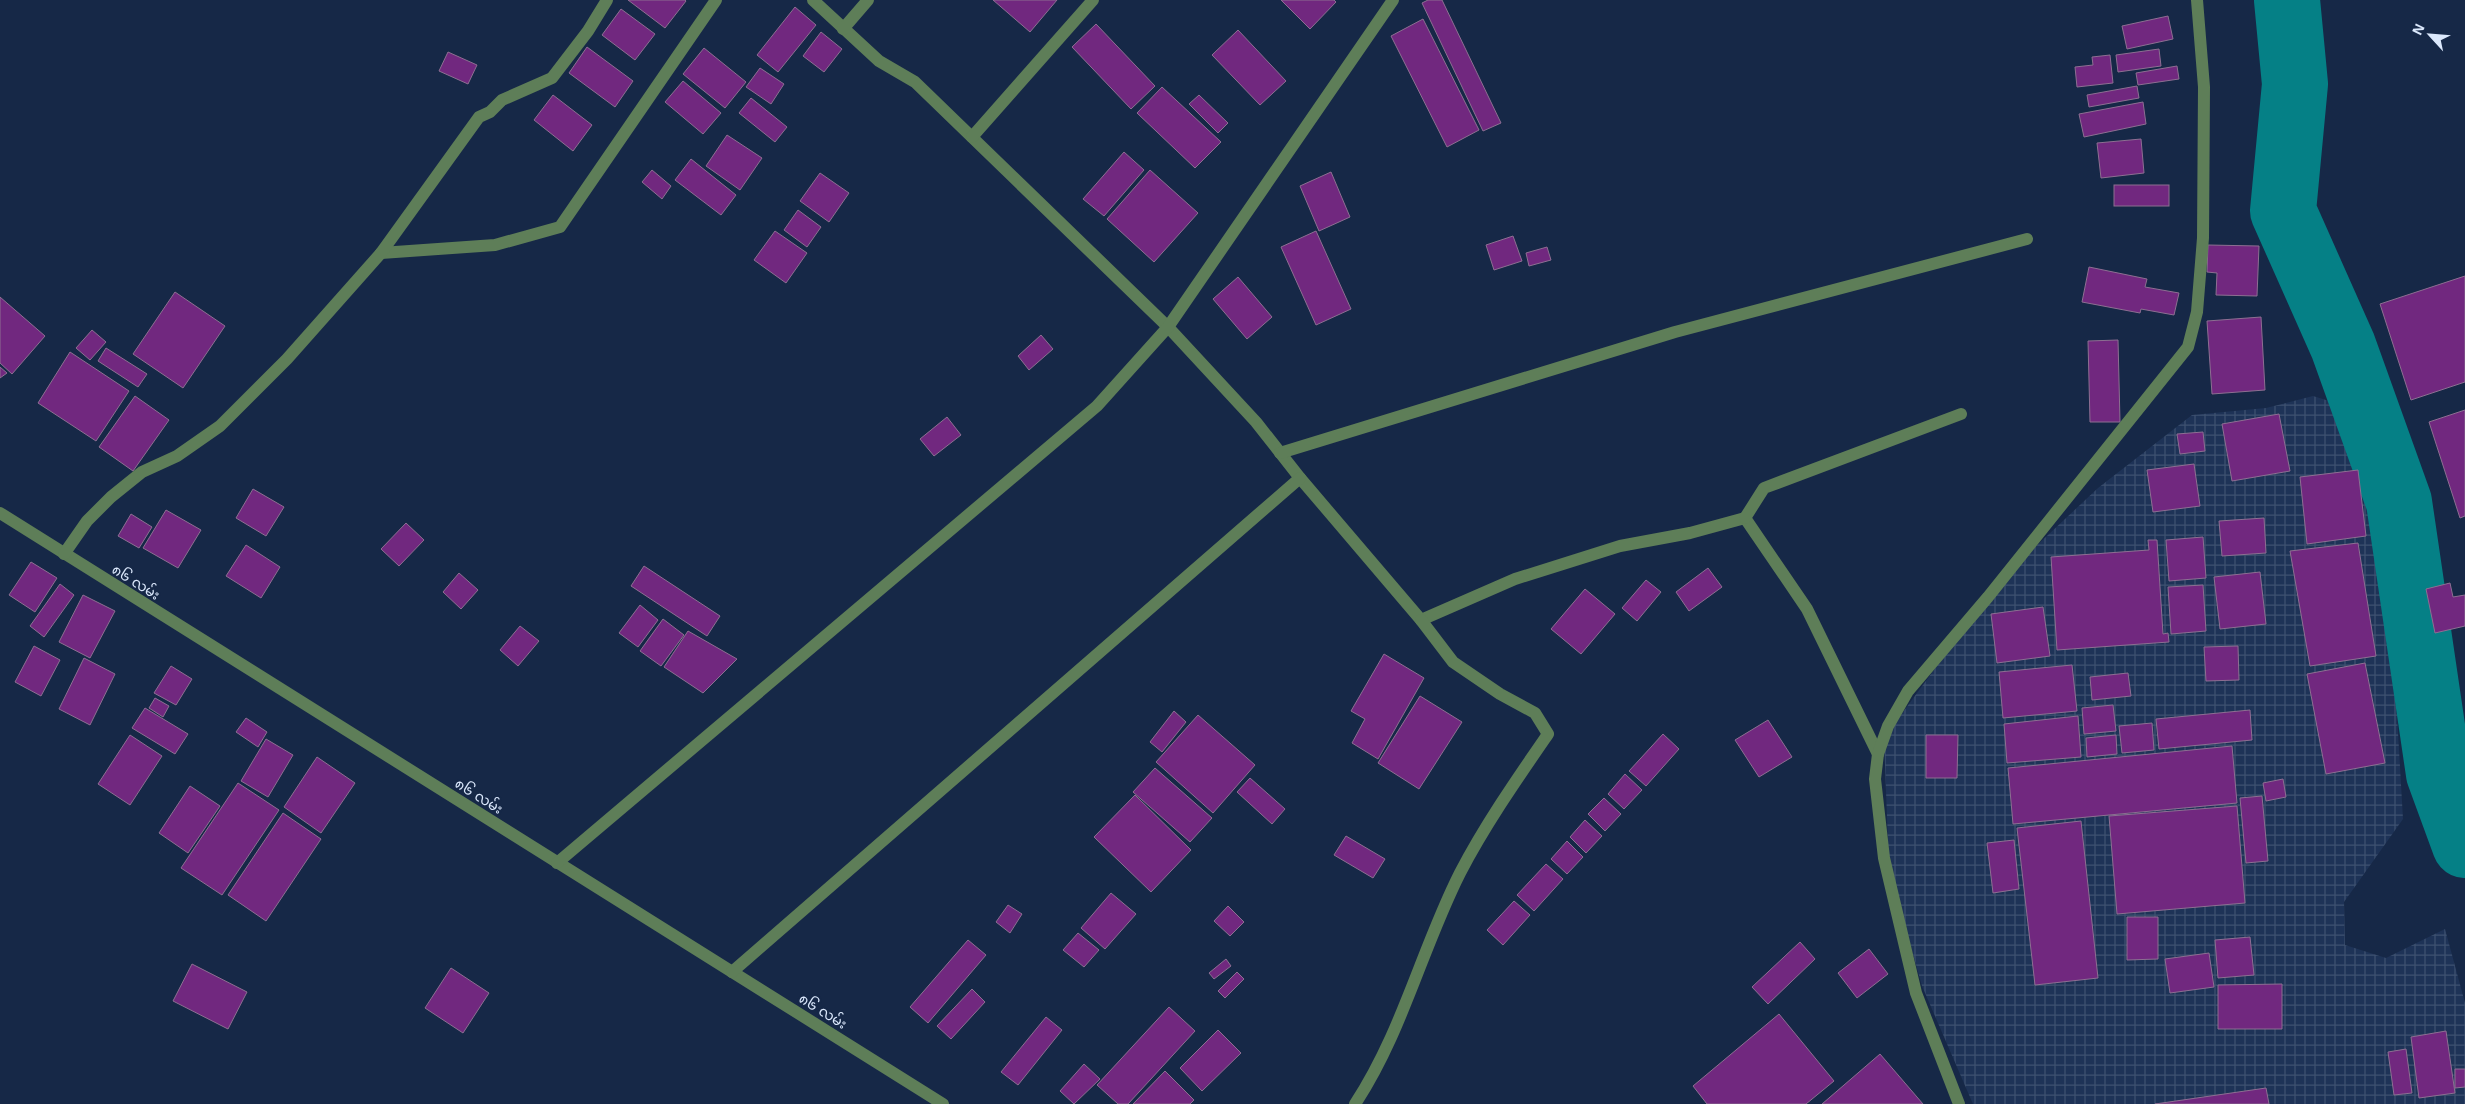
<svg xmlns="http://www.w3.org/2000/svg" width="2465" height="1104" font-family="Helvetica,'Noto Sans Myanmar',sans-serif">
<style>
.industrial{fill:url(#industrial-grid)}
.lines{fill:none;stroke-linecap:round;stroke-linejoin:round}
.river{stroke:#058086;stroke-width:66}
.building{fill:#71287f;stroke:#8d6f92}
.minor{stroke:#5e7e58;stroke-width:12}
.labels{text-anchor:middle;stroke-width:4;stroke-linejoin:round;paint-order:stroke}
.street-label{font-size:14px;fill:#dbe8fc;stroke:#162847}
</style>
<defs>
<pattern id="industrial-grid" width="8" height="8" patternUnits="userSpaceOnUse" patternTransform="scale(1.25)"><rect width="8" height="8" fill="#1e3357"/><path d="M0 4h8M4 0v8" fill="none" stroke="#3e5170"/></pattern>
</defs>
<rect width="100%" height="100%" fill="#162847"/>
<path class="industrial" d="M2313 396 2358 410 2397 715 2403 819 2344 902 2345 945 2386 958 2445 929 2465 1003V1104H1973L1922 986 1889 869 1884 738 2000 580 2098 488 2192 415 2266 408Z"/>
<g class="lines">
<path class="river" d="M2287 0 2295 84 2283 211 2343 346 2399 502 2439 774 2465 845"/>
</g>
<g class="building">
<path d="M628 0H685L686 1 665 28Z"/>
<path d="M993 0H1057L1030 32Z"/>
<path d="M1281 0H1334L1336 2 1310 29Z"/>
<path d="M1428 0H1442L1501 123 1483 131 1422 3Z"/>
<path d="M795 7 816 25 778 72 757 55Z"/>
<path d="M621 9 655 34 635 60 602 35Z"/>
<path d="M2168 16 2173 39 2127 49 2122 26Z"/>
<path d="M1423 19 1479 130 1447 147 1391 36Z"/>
<path d="M1096 24 1155 86 1131 109 1072 47Z"/>
<path d="M1238 30 1286 81 1260 105 1212 55Z"/>
<path d="M821 32 842 49 824 72 803 56Z"/>
<path d="M587 47 633 81 615 107 569 73Z"/>
<path d="M704 48 746 82 725 108 683 74Z"/>
<path d="M2159 49 2161 66 2118 72 2116 55Z"/>
<path d="M448 52 477 65 468 84 439 71Z"/>
<path d="M2110 55 2113 83 2077 87 2075 67 2093 65 2092 57Z"/>
<path d="M2177 66 2179 79 2138 85 2136 73Z"/>
<path d="M760 68 784 84 771 104 746 87Z"/>
<path d="M683 81 721 113 703 134 665 102Z"/>
<path d="M2137 86 2139 98 2089 107 2087 95Z"/>
<path d="M1162 87 1221 142 1195 168 1137 113Z"/>
<path d="M553 95 592 125 573 151 534 120Z"/>
<path d="M1199 95 1228 123 1218 133 1189 104Z"/>
<path d="M751 98 787 127 775 142 739 113Z"/>
<path d="M2143 102 2146 124 2084 137 2079 114Z"/>
<path d="M727 135 762 158 740 190 706 166Z"/>
<path d="M2141 139 2144 173 2101 178 2097 143Z"/>
<path d="M1124 152 1144 170 1104 216 1083 199Z"/>
<path d="M691 159 736 195 721 215 675 180Z"/>
<path d="M652 170 671 186 662 199 642 182Z"/>
<path d="M1150 170 1198 213 1154 262 1107 219Z"/>
<path d="M1331 172 1350 217 1319 231 1300 186Z"/>
<path d="M820 173 849 193 829 222 800 201Z"/>
<rect x="2114" y="185" width="55" height="21"/>
<path d="M798 210 821 227 807 247 784 230Z"/>
<path d="M775 231 807 253 786 283 754 260Z"/>
<path d="M1316 231 1351 309 1316 325 1281 247Z"/>
<path d="M1513 236 1522 261 1494 270 1486 245Z"/>
<path d="M2208 245 2259 246 2257 296 2216 295 2217 273 2207 272Z"/>
<path d="M1547 247 1551 260 1529 266 1526 253Z"/>
<path d="M2089 267 2147 279 2145 287 2179 293 2174 315 2141 309 2140 313 2082 302Z"/>
<path d="M2465 276V382L2411 400 2380 304Z"/>
<path d="M1238 277 1272 317 1247 339 1213 299Z"/>
<path d="M175 292 225 326 183 388 133 354Z"/>
<path d="M0 297 45 336 12 374 0 363Z"/>
<path d="M2261 317 2265 390 2212 394 2207 321Z"/>
<path d="M92 330 106 342 90 360 76 348Z"/>
<path d="M1041 335 1053 349 1029 370 1018 356Z"/>
<path d="M2118 340 2120 422H2090L2088 341Z"/>
<path d="M106 348 147 374 138 387 98 361Z"/>
<path d="M70 352 129 391 96 441 38 403Z"/>
<path d="M0 367 7 373 0 378Z"/>
<path d="M135 396 169 420 133 471 99 447Z"/>
<path d="M2465 410V516L2460 518 2429 422Z"/>
<path d="M2279 414 2290 471 2232 481 2222 424Z"/>
<path d="M947 417 961 435 934 456 920 439Z"/>
<path d="M2203 432 2205 451 2180 454 2177 434Z"/>
<path d="M2194 464 2200 506 2153 512 2147 470Z"/>
<path d="M2358 470 2366 536 2307 544 2300 477Z"/>
<path d="M253 489 284 507 266 536 236 518Z"/>
<path d="M166 510 201 530 178 568 143 548Z"/>
<path d="M131 514 152 527 139 548 118 536Z"/>
<path d="M2264 518 2266 553 2222 556 2219 521Z"/>
<path d="M406 523 424 540 399 566 381 549Z"/>
<path d="M2203 537 2206 578 2169 581 2166 540Z"/>
<path d="M2148 540H2157L2163 634 2168 633 2169 642 2057 650 2051 557 2149 550Z"/>
<path d="M2358 543 2376 656 2310 666 2290 551Z"/>
<path d="M246 545 280 567 261 598 226 576Z"/>
<path d="M31 562 57 578 35 612 9 595Z"/>
<path d="M644 566 720 616 707 636 631 586Z"/>
<path d="M1708 568 1722 587 1689 611 1676 592Z"/>
<path d="M2260 572 2266 624 2220 629 2214 577Z"/>
<path d="M459 573 478 590 461 609 443 592Z"/>
<path d="M1646 580 1661 592 1637 621 1622 608Z"/>
<path d="M2450 583 2453 597 2465 595V626L2435 633 2426 589Z"/>
<path d="M60 584 74 595 44 637 30 626Z"/>
<path d="M2203 585 2206 631 2171 634 2168 587Z"/>
<path d="M1585 589 1615 614 1581 654 1551 629Z"/>
<path d="M83 595 115 611 90 658 59 642Z"/>
<path d="M640 605 658 620 638 647 619 633Z"/>
<path d="M2043 607 2050 656 1997 663 1991 614Z"/>
<path d="M663 619 684 635 661 666 640 651Z"/>
<path d="M520 626 539 641 518 666 500 650Z"/>
<path d="M688 631 737 659 703 693 664 667Z"/>
<path d="M34 646 60 660 41 696 15 682Z"/>
<path d="M2238 646 2239 680 2206 681 2204 647Z"/>
<path d="M1384 654 1424 678 1378 759 1352 743 1365 719 1351 711Z"/>
<path d="M84 658 115 674 90 725 59 709Z"/>
<path d="M2365 663 2385 763 2326 774 2307 674Z"/>
<path d="M2072 665 2077 711 2003 718 1999 672Z"/>
<path d="M171 666 192 679 176 705 154 693Z"/>
<path d="M2128 673 2131 696 2092 700 2090 677Z"/>
<path d="M1420 696 1462 722 1419 789 1378 763Z"/>
<path d="M155 698 169 706 163 717 149 708Z"/>
<path d="M2113 705 2116 731 2084 734 2082 708Z"/>
<path d="M145 708 188 734 175 754 132 728Z"/>
<path d="M2250 710 2252 740 2159 749 2156 719Z"/>
<path d="M1174 711 1186 722 1162 752 1150 742Z"/>
<path d="M1198 715 1255 765 1213 813 1156 762Z"/>
<path d="M2078 716 2081 757 2007 763 2004 724Z"/>
<path d="M246 718 267 732 258 747 236 732Z"/>
<path d="M1768 720 1792 757 1759 777 1735 740Z"/>
<path d="M2152 723 2154 750 2122 753 2119 726Z"/>
<path d="M1663 734 1679 749 1646 786 1629 771Z"/>
<path d="M130 735 162 756 130 805 98 784Z"/>
<path d="M1926 735H1958L1957 778H1926Z"/>
<path d="M2116 735 2117 754 2087 757 2086 738Z"/>
<path d="M266 739 293 755 268 797 241 781Z"/>
<path d="M2232 746 2237 803 2013 824 2008 768Z"/>
<path d="M317 757 355 783 321 833 284 807Z"/>
<path d="M1155 768 1212 818 1190 842 1133 792Z"/>
<path d="M1625 774 1642 790 1624 809 1608 794Z"/>
<path d="M1250 778 1285 809 1272 824 1237 792Z"/>
<path d="M2283 779 2286 797 2266 801 2263 783Z"/>
<path d="M238 783 279 810 222 895 181 868Z"/>
<path d="M190 786 220 806 188 853 159 833Z"/>
<path d="M1135 795 1191 850 1151 892 1094 837Z"/>
<path d="M2262 796 2268 861 2246 863 2240 798Z"/>
<path d="M1604 798 1621 814 1605 831 1588 814Z"/>
<path d="M2237 806 2245 903 2117 914 2109 816Z"/>
<path d="M283 813 321 839 266 921 228 895Z"/>
<path d="M1585 820 1602 836 1586 853 1570 837Z"/>
<path d="M2081 821 2098 978 2035 985 2017 828Z"/>
<path d="M1346 836 1385 859 1373 878 1334 855Z"/>
<path d="M2014 840 2019 889 1993 893 1987 843Z"/>
<path d="M1567 841 1583 857 1567 874 1551 859Z"/>
<path d="M1546 864 1563 879 1534 911 1517 895Z"/>
<path d="M1111 893 1136 914 1105 949 1081 928Z"/>
<path d="M1514 901 1530 915 1503 945 1487 930Z"/>
<path d="M1008 905 1022 914 1010 933 996 922Z"/>
<path d="M1228 906 1244 922 1230 936 1214 921Z"/>
<path d="M2127 917H2158V959L2127 960Z"/>
<path d="M1078 933 1099 950 1084 967 1063 950Z"/>
<path d="M2250 937 2254 975 2218 978 2215 940Z"/>
<path d="M968 940 986 955 928 1023 910 1007Z"/>
<path d="M1800 942 1815 959 1768 1004 1752 987Z"/>
<path d="M1869 949 1888 974 1857 998 1838 973Z"/>
<path d="M2209 953 2214 987 2170 993 2165 959Z"/>
<path d="M1226 959 1231 966 1214 979 1209 973Z"/>
<path d="M192 964 247 992 228 1029 173 1001Z"/>
<path d="M451 968 489 993 463 1033 425 1008Z"/>
<path d="M1237 972 1244 979 1225 998 1218 991Z"/>
<path d="M2282 984V1029H2218V985Z"/>
<path d="M972 989 985 1002 951 1039 937 1026Z"/>
<path d="M1169 1007 1195 1031 1128 1104H1118L1097 1085Z"/>
<path d="M1779 1014 1834 1081 1806 1104H1707L1693 1086Z"/>
<path d="M1046 1017 1062 1030 1018 1085 1001 1072Z"/>
<path d="M1218 1030 1241 1053 1202 1091 1180 1068Z"/>
<path d="M2446 1031 2455 1093 2419 1098 2411 1037Z"/>
<path d="M2406 1049 2412 1093 2394 1095 2388 1052Z"/>
<path d="M1880 1054 1923 1104H1822Z"/>
<path d="M1084 1064 1100 1079 1074 1104 1060 1091Z"/>
<path d="M2455 1069H2465V1087L2455 1088Z"/>
<path d="M1165 1071 1194 1100 1190 1104H1133Z"/>
<path d="M2266 1088 2269 1104H2155Z"/>
</g>
<g class="lines">
<g class="minor">
<path d="M813 0 879 61 915 82 1168 327 1256 422 1300 478 1421 620 1515 579 1620 546 1690 533 1745 518 1807 609 1878 754"/>
<path d="M843 29 868 0"/>
<path d="M972 137 1093 0"/>
<path d="M381 253 495 245 560 227 716 0"/>
<path d="M1280 453 1675 332 2027 239"/>
<path d="M0 513 943 1104"/>
<path d="M1745 518 1764 488 1961 414"/>
<path d="M64 554 87 521 111 497 142 472 177 456 220 426 287 359 381 253 479 117 490 112 502 100 552 78 588 31 607 0"/>
<path d="M557 863 1097 406 1168 327 1393 0"/>
<path d="M732 972 1300 478"/>
<path d="M1355 1104C1402 1033 1422 948 1460 873 1485 825 1517 779 1548 734L1535 713 1500 694 1453 662 1421 620"/>
<path d="M1959 1104 1916 993 1884 858 1875 779 1878 754 1888 726 1908 691 1988 597 2188 347 2197 312 2203 238 2204 87 2197 0"/>
</g>
</g>
<g class="labels">
<g class="street-label">
<text transform="translate(136 582) rotate(32)" y="5">၈၆ လမ်း</text>
<text transform="translate(479 796) rotate(32)" y="5">၈၆ လမ်း</text>
<text transform="translate(823 1011) rotate(32)" y="5">၈၆ လမ်း</text>
</g>
</g>
<g transform="translate(2430 35) rotate(296)" stroke="#162847" stroke-width="4" paint-order="stroke">
<path d="M0-4L9 19L0 12L-9 19Z" fill="#dbe8fc"/>
<text y="-8" font-size="14" font-weight="bold" text-anchor="middle" fill="#dbe8fc">N</text>
</g>
</svg>
